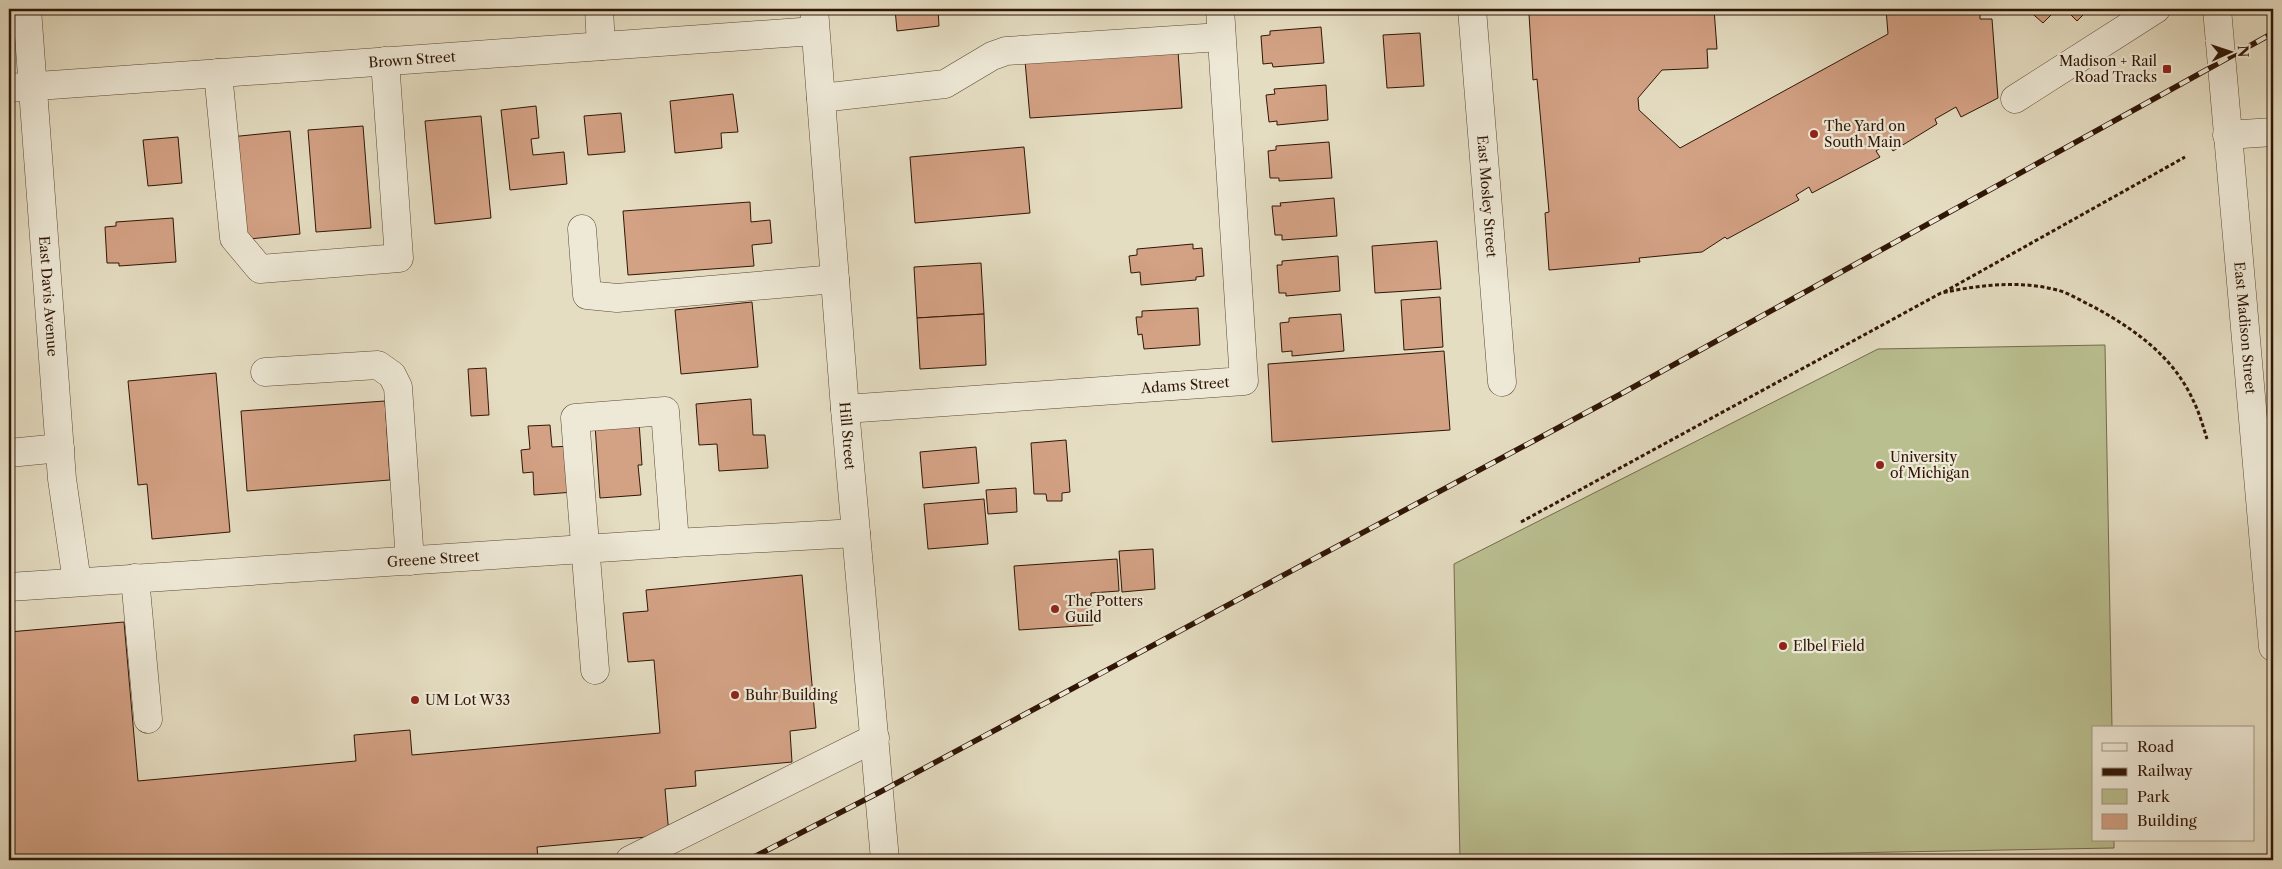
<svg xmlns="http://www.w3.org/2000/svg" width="2282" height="869" font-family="'Libre Caslon Text',serif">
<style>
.green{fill:#babf90;stroke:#756a4b}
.building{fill:#d3a184;stroke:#301606}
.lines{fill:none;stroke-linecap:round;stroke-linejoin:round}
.minor-casing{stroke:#5d4835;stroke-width:29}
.path{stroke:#301606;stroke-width:3;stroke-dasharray:4 2.5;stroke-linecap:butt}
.minor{stroke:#eee9d7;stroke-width:28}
.rail-casing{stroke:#301606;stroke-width:5.5}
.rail{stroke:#eee9d7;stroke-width:4;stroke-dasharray:11;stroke-linecap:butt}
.poi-dot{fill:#8f2418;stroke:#eee9d7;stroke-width:2}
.labels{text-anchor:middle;stroke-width:4.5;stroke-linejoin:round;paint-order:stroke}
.street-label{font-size:14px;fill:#301606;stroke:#eee9d7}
.poi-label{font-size:14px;fill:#301606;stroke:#eee9d7;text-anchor:start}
</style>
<rect width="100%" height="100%" fill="#e5ddc2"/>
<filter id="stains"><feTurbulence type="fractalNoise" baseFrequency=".004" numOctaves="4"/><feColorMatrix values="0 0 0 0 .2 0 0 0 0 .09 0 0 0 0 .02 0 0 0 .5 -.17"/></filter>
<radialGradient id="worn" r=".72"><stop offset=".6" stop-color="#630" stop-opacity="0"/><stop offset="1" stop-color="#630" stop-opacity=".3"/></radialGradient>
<path class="green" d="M2105 345 2112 728H2093V840H2114V848L1460 860 1454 564 1878 349Z"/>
<g class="building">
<path d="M895 9H938L939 26 897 31Z"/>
<path d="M1123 9H1155L1123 11Z"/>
<path d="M1547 9H1714L1717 49H1707L1708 68 1662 70 1638 98 1639 110 1680 148 1888 34 1886 9H1986L1980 10V19H1992L1998 98 1961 117 1956 107 1935 119 1937 124 1893 151 1888 143 1876 151 1880 157 1812 193 1809 187 1796 195 1799 200 1727 239 1725 237 1702 252 1639 258 1640 262 1549 270 1545 213 1549 212 1537 79 1533 80 1529 14 1547 13Z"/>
<path d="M2027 9H2057L2043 23Z"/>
<path d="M2065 9H2089L2077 21Z"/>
<path d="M1321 27 1324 63 1273 67 1272 63 1263 64 1261 36 1270 35V31Z"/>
<path d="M1420 33 1424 86 1387 88 1383 35Z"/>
<path d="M1178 51 1182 108 1030 118 1025 61Z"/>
<path d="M1326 85 1328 120 1277 125V121L1269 122 1266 95 1275 94 1274 89Z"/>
<path d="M733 94 738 132 721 133 722 148 675 153 670 101Z"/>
<path d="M536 106 539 138 531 139 533 155 564 152 567 184 510 190 501 110Z"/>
<path d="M621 113 625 152 588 155 584 116Z"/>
<path d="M481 116 491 218 435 224 425 121Z"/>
<path d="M363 126 371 228 316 232 308 130Z"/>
<path d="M290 131 300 234 239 240 230 137Z"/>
<path d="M178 137 182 183 148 186 143 140Z"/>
<path d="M1329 142 1332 178 1279 181V178H1270L1268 151 1276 150V146Z"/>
<path d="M1024 147 1030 213 915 223 910 157Z"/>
<path d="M1334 198 1337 236 1282 240V235H1275L1272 206H1281L1280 203Z"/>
<path d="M750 202 751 222 770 220 772 243 752 245 754 266 628 275 623 211Z"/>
<path d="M173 218 176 262 119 266V263H107L105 227 116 226V222Z"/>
<path d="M1437 241 1441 289 1375 293 1372 246Z"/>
<path d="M1193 244V249L1202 248 1204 276 1196 277V280L1141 285 1140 272 1131 273 1129 256 1137 255V249Z"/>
<path d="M1338 256 1340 291 1286 296V293H1279L1277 265H1282V261Z"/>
<path d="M981 263 984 314 917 318 914 267Z"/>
<path d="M1440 297 1443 347 1404 350 1401 300Z"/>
<path d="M752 302 758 367 681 374 675 310Z"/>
<path d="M1198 308 1200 345 1144 349 1142 334 1138 335 1136 317H1142V311Z"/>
<path d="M984 314 986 365 920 369 917 318Z"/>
<path d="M1341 314 1344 351 1292 356V351L1282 352 1280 323 1289 322V318Z"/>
<path d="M1444 351 1450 430 1272 442 1268 364Z"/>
<path d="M486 368 489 415 471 416 468 369Z"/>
<path d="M216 373 230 532 152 539 147 484 138 485 128 381Z"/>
<path d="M751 399 753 435H765L768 468 719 471 717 444 699 445 696 404Z"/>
<path d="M385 401 390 480 247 491 241 411Z"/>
<path d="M639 422 642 465H638L641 495 600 498 595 425Z"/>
<path d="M550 425 552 447 571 446 574 492 534 495 533 472 523 473 521 450 530 449 528 426Z"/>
<path d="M1066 440 1070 492 1062 493V501H1047L1046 494H1034L1031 443Z"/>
<path d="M976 447 979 483 923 488 920 452Z"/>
<path d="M1016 488 1017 512 988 514 986 490Z"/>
<path d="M984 499 988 544 928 549 924 504Z"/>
<path d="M1153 549 1155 589 1122 592 1119 551Z"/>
<path d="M1117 559 1119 591 1091 593 1093 625 1019 630 1014 566Z"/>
<path d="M802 575 816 728 790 731 792 762 695 771 696 786 665 789 669 835 537 847 538 860H9V632L124 622 138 781 356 761 354 735 410 730 412 755 660 733 654 660 628 662 623 613 648 611 646 590Z"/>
</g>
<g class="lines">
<defs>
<g id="minor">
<path id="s1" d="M27 9 62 479 77 582"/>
<path d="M599 9 601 46"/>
<path id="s2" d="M814 9 845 409 885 860"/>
<path id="s3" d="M1472 9 1502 382"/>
<path id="s4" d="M2217 9 2273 647"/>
<path d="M218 73 234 238 260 269 399 258 385 61"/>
<path id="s5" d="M9 88 815 31"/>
<path d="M821 98 945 84 992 56 1006 51 1221 37"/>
<path d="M2015 99 2156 9"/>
<path d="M2227 135 2273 132"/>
<path d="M582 229 587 295 617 298 835 279"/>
<path d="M265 372 378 365 392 375 398 387 410 561"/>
<path id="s6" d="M845 409 1244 381 1220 9"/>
<path d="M9 453 60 448"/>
<path d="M135 578 148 719"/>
<path id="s7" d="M9 587 675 543 856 533"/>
<path d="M595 670 575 418 665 411 675 543"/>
<path d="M630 860 875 738"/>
</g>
</defs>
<use href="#minor" class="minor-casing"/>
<g class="path">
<path d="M1944 292 2185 157"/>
<path d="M1521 522 1941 293C1979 285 2019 280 2057 290 2069 293 2081 301 2092 306 2133 328 2173 356 2193 400 2199 412 2203 426 2207 439"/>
</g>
<use href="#minor" class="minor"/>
<defs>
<path id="rail" d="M748 860 880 792 1619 395 2273 33"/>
</defs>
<use href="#rail" class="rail-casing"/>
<use href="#rail" class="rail"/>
</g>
<g class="poi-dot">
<rect x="2162" y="64" width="10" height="10" rx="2.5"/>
<circle cx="1814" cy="134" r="5"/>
<circle cx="1880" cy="465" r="5"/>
<circle cx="1055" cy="609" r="5"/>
<circle cx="1783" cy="646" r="5"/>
<circle cx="735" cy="695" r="5"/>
<circle cx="415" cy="700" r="5"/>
</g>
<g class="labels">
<g class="street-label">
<text dy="5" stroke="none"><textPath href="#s5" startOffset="404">Brown Street</textPath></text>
<text dy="5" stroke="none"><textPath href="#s3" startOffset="188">East Mosley Street</textPath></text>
<text dy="5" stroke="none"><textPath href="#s1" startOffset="288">East Davis Avenue</textPath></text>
<text dy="5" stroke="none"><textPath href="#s4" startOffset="320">East Madison Street</textPath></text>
<text dy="5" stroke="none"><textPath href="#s6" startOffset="341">Adams Street</textPath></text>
<text dy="5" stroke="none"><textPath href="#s2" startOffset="428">Hill Street</textPath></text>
<text dy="5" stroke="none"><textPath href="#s7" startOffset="425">Greene Street</textPath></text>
</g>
<g class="poi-label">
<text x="2157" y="66" text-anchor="end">Madison + Rail<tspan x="2157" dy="16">Road Tracks</tspan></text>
<text x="1824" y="131">The Yard on<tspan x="1824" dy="16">South Main</tspan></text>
<text x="1890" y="462">University<tspan x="1890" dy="16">of Michigan</tspan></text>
<text x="1065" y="606">The Potters<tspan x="1065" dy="16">Guild</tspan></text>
<text x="1793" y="651">Elbel Field</text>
<text x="745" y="700">Buhr Building</text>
<text x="425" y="705">UM Lot W33</text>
</g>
</g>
<rect width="2282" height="869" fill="none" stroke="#e5ddc2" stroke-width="30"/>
<rect x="10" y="10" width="2262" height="849" fill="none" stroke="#301606" stroke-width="2.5"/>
<rect x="15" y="15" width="2252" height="839" fill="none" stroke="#301606"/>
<rect x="2092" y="726" width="162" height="115" fill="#eee9d7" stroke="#a29583"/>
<rect x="2102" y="743" width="25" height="8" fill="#eee9d7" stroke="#a29583"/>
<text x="2137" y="752" font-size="15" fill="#301606">Road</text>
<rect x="2102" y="768" width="25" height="8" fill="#301606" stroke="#a29583"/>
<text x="2137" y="776" font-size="15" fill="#301606">Railway</text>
<rect x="2102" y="789" width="25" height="15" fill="#babf90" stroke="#a29583"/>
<text x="2137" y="802" font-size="15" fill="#301606">Park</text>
<rect x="2102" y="814" width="25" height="15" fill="#d3a184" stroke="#a29583"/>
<text x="2137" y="826" font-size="15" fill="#301606">Building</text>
<g transform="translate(2230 52) rotate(87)" stroke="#eee9d7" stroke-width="4" paint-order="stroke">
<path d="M0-4L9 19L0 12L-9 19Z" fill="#301606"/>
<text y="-8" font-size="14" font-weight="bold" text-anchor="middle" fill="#301606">N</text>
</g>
<rect width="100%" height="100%" filter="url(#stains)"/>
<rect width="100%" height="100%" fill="url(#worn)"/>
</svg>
